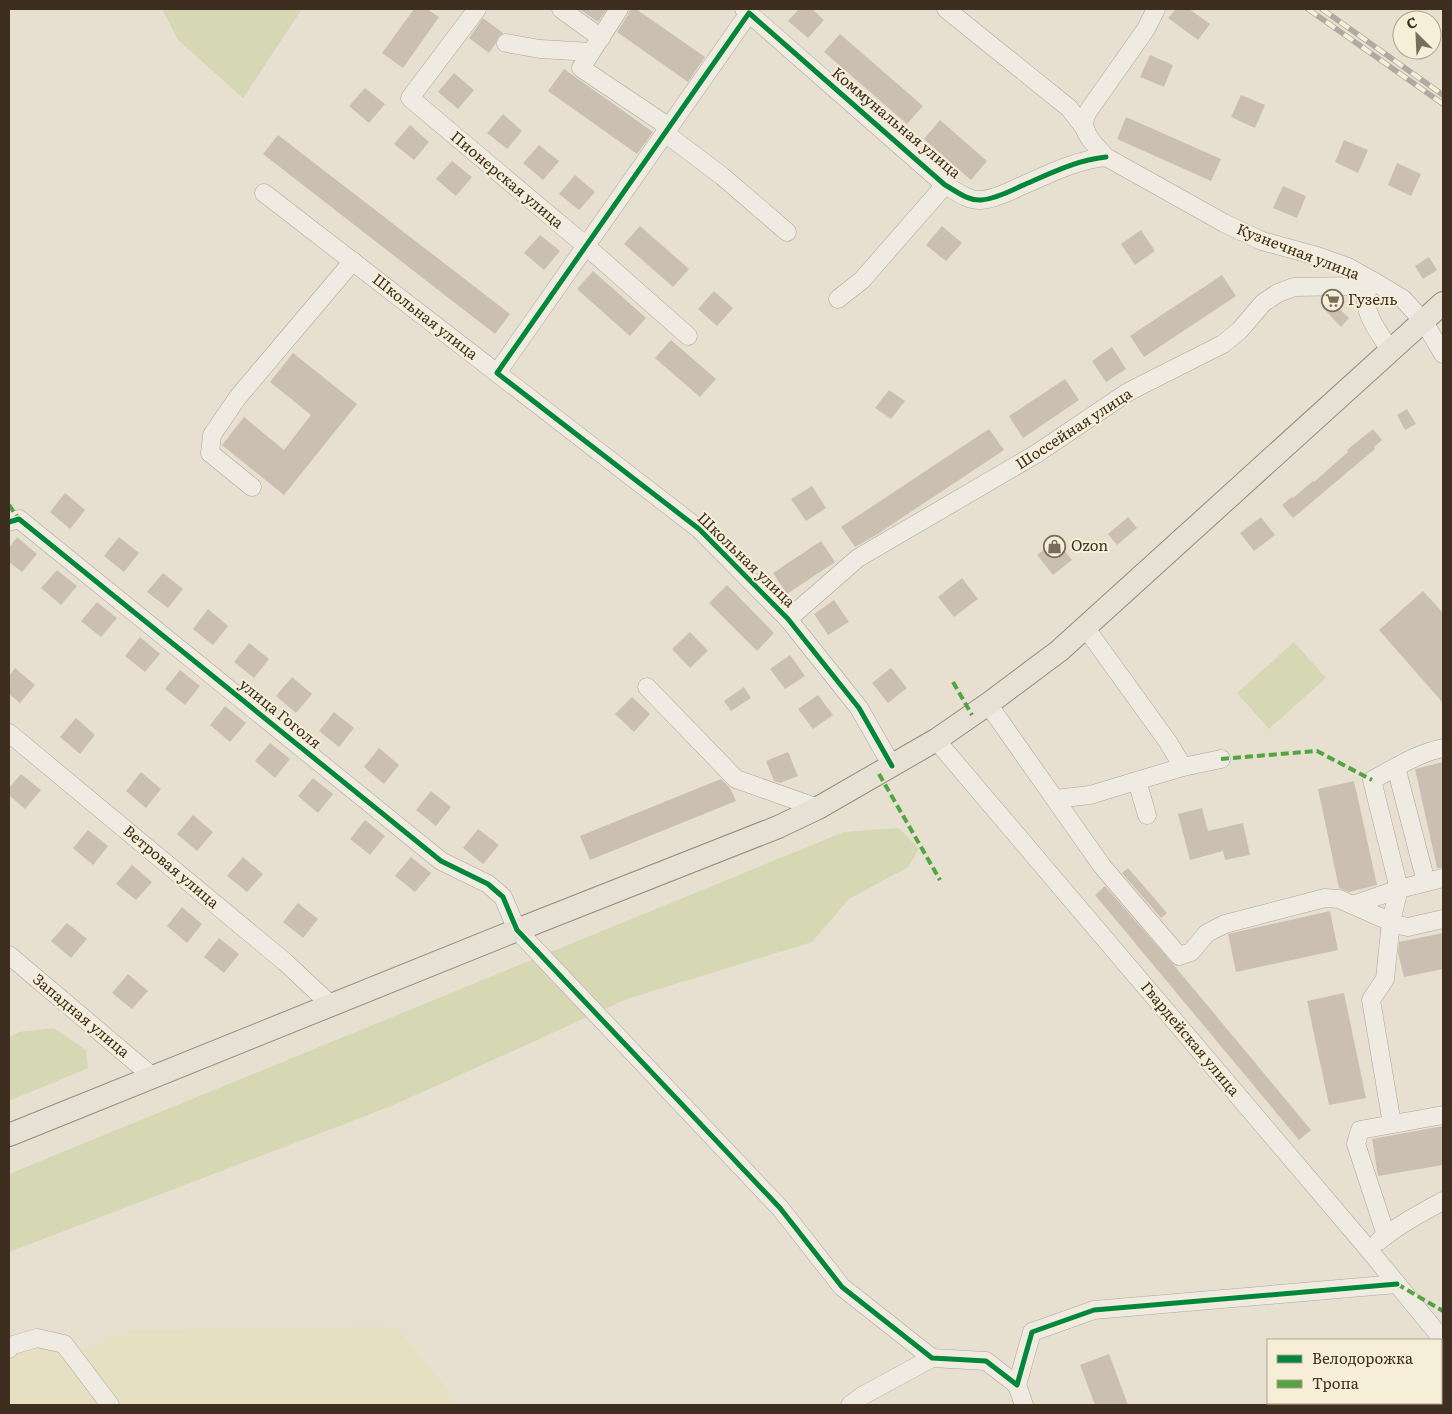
<svg xmlns="http://www.w3.org/2000/svg" width="1452" height="1414" font-family="Literata,serif">
<style>
.farmland{fill:#e6dfc2}
.green{fill:#d6d7b3}
.building{fill:#cbbfb2}
.lines{fill:none;stroke-linecap:round;stroke-linejoin:round}
.minor-casing{stroke:#ada599;stroke-width:19}
.major-casing{stroke:#928b80;stroke-width:24}
.minor{stroke:#efebe3;stroke-width:18}
.major{stroke:#e6e1d4;stroke-width:22}
.rail-casing{stroke:#afaaa2;stroke-width:5.5}
.rail{stroke:#f7eed8;stroke-width:4;stroke-dasharray:11;stroke-linecap:butt}
.quiet{stroke:#54a441;stroke-width:4;stroke-dasharray:8 4;stroke-linecap:butt}
.cycleway-casing{stroke:#f7eed8;stroke-width:8}
.cycleway{stroke:#00873e;stroke-width:5}
.labels{text-anchor:middle;stroke-width:4;stroke-linejoin:round;paint-order:stroke}
.street-label{font-size:15px;fill:#3d2e20;stroke:#f7eed8}
.poi-label{font-size:15px;fill:#3d2e20;stroke:#f7eed8;text-anchor:start}
</style>
<rect width="100%" height="100%" fill="#e7e0d1"/>
<path class="farmland" d="M396 1327 450 1392 456 1405H9V1332L85 1348 131 1330Z"/>
<g class="green">
<path d="M162 9H302L243 98 178 40Z"/>
<path d="M1294 642 1326 678 1269 729 1237 693Z"/>
<path d="M899 828 919 849 908 867 849 899 812 942 627 999 394 1105 9 1252V1174L844 832Z"/>
<path d="M54 1028 86 1050 88 1068 9 1101V1037L19 1032Z"/>
</g>
<g class="building">
<path d="M414 9H427L439 17 403 68 382 53Z"/>
<path d="M579 9H607L598 22Z"/>
<path d="M630 9H636L705 57 688 82 617 32 628 15Z"/>
<path d="M799 9H812L824 20 808 38 788 21Z"/>
<path d="M1176 9H1189L1210 24 1198 40 1168 18Z"/>
<path d="M483 18 503 33 498 37 496 43 489 53 469 38Z"/>
<path d="M840 34 923 106 907 124 824 52Z"/>
<path d="M1150 55 1173 65 1164 87 1140 77Z"/>
<path d="M564 69 653 132 637 154 548 91Z"/>
<path d="M454 73 474 90 458 109 438 92Z"/>
<path d="M365 88 385 104 369 123 349 106Z"/>
<path d="M1241 95 1265 105 1255 128 1231 117Z"/>
<path d="M503 114 522 131 507 149 487 133Z"/>
<path d="M1126 117 1221 159 1211 181 1117 139Z"/>
<path d="M940 120 987 161 971 180 924 139Z"/>
<path d="M410 125 429 142 414 160 394 144Z"/>
<path d="M278 135 510 314 495 334 263 154Z"/>
<path d="M1344 140 1368 150 1358 173 1335 162Z"/>
<path d="M539 145 559 161 543 180 523 163Z"/>
<path d="M452 161 472 177 456 196 436 179Z"/>
<path d="M1397 163 1421 174 1411 196 1388 185Z"/>
<path d="M575 175 595 192 579 210 559 194Z"/>
<path d="M1283 186 1306 196 1297 218 1273 208Z"/>
<path d="M640 226 689 269 673 287 624 244Z"/>
<path d="M942 226 962 243 946 261 926 245Z"/>
<path d="M1141 230 1155 251 1135 265 1121 244Z"/>
<path d="M540 235 560 251 544 270 524 253Z"/>
<path d="M1429 257 1437 270 1423 279 1415 266Z"/>
<path d="M593 271 646 318 630 336 577 289Z"/>
<path d="M1222 275 1236 296 1144 357 1130 336Z"/>
<path d="M714 291 733 308 717 326 698 309Z"/>
<path d="M1332 297H1340L1345 302 1339 308 1349 318 1341 327 1322 307Z"/>
<path d="M671 340 716 379 700 397 655 358Z"/>
<path d="M1112 347 1126 369 1106 382 1092 361Z"/>
<path d="M293 353 357 404 284 495 222 445 244 417 284 450 311 415 270 382Z"/>
<path d="M1065 379 1079 400 1023 438 1009 416Z"/>
<path d="M889 390 905 401 891 419 875 408Z"/>
<path d="M1407 409 1416 424 1405 430 1397 415Z"/>
<path d="M989 429 1004 450 876 535 855 547 841 527Z"/>
<path d="M1373 429 1382 440 1374 447 1375 449 1293 518 1282 505 1292 497 1293 498 1313 481 1314 482 1348 452 1347 450Z"/>
<path d="M812 486 826 508 806 521 791 499Z"/>
<path d="M65 493 85 510 70 529 50 512Z"/>
<path d="M1128 517 1137 528 1117 545 1108 534Z"/>
<path d="M1261 517 1275 535 1254 551 1240 533Z"/>
<path d="M17 537 37 554 22 572 9 562V548Z"/>
<path d="M119 537 139 553 124 572 104 556Z"/>
<path d="M1056 540 1072 560 1053 575 1037 555Z"/>
<path d="M821 541 835 562 787 594 773 573Z"/>
<path d="M57 570 77 586 61 605 41 588Z"/>
<path d="M163 573 183 589 168 608 147 592Z"/>
<path d="M962 578 978 599 954 617 938 597Z"/>
<path d="M727 585 774 633 757 651 709 603Z"/>
<path d="M1423 591 1443 613V703L1379 630Z"/>
<path d="M834 600 849 622 828 635 814 614Z"/>
<path d="M97 602 117 618 101 637 81 621Z"/>
<path d="M208 609 228 626 213 645 193 629Z"/>
<path d="M690 632 708 651 690 668 672 649Z"/>
<path d="M140 637 160 654 145 672 125 656Z"/>
<path d="M249 643 269 659 254 678 234 662Z"/>
<path d="M790 655 805 676 785 689 770 669Z"/>
<path d="M15 668 35 685 20 703 9 694V676Z"/>
<path d="M891 668 907 688 888 703 872 683Z"/>
<path d="M180 670 200 686 185 705 165 689Z"/>
<path d="M292 677 312 694 296 713 276 696Z"/>
<path d="M744 687 751 698 731 711 724 701Z"/>
<path d="M818 695 833 715 813 729 798 709Z"/>
<path d="M632 697 650 714 634 732 615 714Z"/>
<path d="M225 706 246 723 230 742 210 725Z"/>
<path d="M334 712 354 728 339 747 319 731Z"/>
<path d="M76 718 95 735 80 754 60 737Z"/>
<path d="M270 743 290 759 275 778 255 761Z"/>
<path d="M379 748 399 765 384 784 364 767Z"/>
<path d="M788 752 798 776 780 783 774 781 766 761Z"/>
<path d="M1443 762V868H1437L1415 769Z"/>
<path d="M141 772 161 789 146 808 126 791Z"/>
<path d="M21 774 41 790 25 809 9 795V788Z"/>
<path d="M313 778 333 794 318 813 298 796Z"/>
<path d="M721 779 730 788 736 801 590 860 580 836Z"/>
<path d="M1354 781 1377 885 1349 892 1339 888 1318 789Z"/>
<path d="M431 791 451 807 436 826 416 810Z"/>
<path d="M1202 808 1208 831 1243 823 1250 855 1225 860 1223 851 1190 860 1178 814Z"/>
<path d="M193 815 213 832 197 851 177 834Z"/>
<path d="M365 820 385 836 370 855 350 839Z"/>
<path d="M478 829 499 845 483 864 463 848Z"/>
<path d="M88 830 108 846 93 865 73 848Z"/>
<path d="M243 857 263 874 247 892 227 876Z"/>
<path d="M411 857 431 873 415 892 395 876Z"/>
<path d="M132 865 152 882 136 900 116 884Z"/>
<path d="M1128 868 1167 913 1161 918 1122 873Z"/>
<path d="M1105 886 1173 964 1311 1130 1299 1140 1095 895Z"/>
<path d="M298 903 318 919 303 938 283 922Z"/>
<path d="M182 907 202 924 187 943 167 926Z"/>
<path d="M1330 911 1338 950 1236 972 1228 934Z"/>
<path d="M67 923 87 939 71 958 51 941Z"/>
<path d="M1443 933V969L1404 977 1398 953 1399 942Z"/>
<path d="M219 938 239 954 224 973 204 957Z"/>
<path d="M128 974 148 991 132 1009 112 993Z"/>
<path d="M1344 993 1366 1098 1329 1105 1307 1001Z"/>
<path d="M1443 1126V1165L1378 1176 1372 1139Z"/>
<path d="M1109 1354 1128 1405H1095L1080 1365Z"/>
</g>
<g class="lines">
<defs>
<g id="minor">
<path d="M477 9 410 98 586 246 688 336"/>
<path d="M561 9 601 38"/>
<path d="M619 9 581 68 669 127"/>
<path d="M744 9 945 185C956 191 968 201 981 200 994 199 1009 192 1021 186 1049 174 1076 160 1106 157"/>
<path d="M946 9 1069 108 1086 130"/>
<path d="M1156 9 1146 29 1089 110C1087 113 1085 118 1084 122 1083 135 1098 148 1106 157L1224 223 1262 241 1317 256 1348 267 1373 281 1403 299 1424 322 1443 354"/>
<path d="M506 43 540 49 591 52"/>
<path d="M665 133 722 176 787 232"/>
<path d="M264 193 699 529 788 619 859 708 892 766"/>
<path d="M1373 281C1371 285 1368 289 1367 292 1361 311 1381 336 1391 351"/>
<path d="M838 299 862 280 945 185"/>
<path d="M497 373 749 13"/>
<path d="M252 487 210 453 212 435 238 397 353 261"/>
<path d="M9 522 19 519 441 861 488 884 503 897 517 930 780 1208 842 1287 932 1358 986 1361 1017 1385 1032 1332 1094 1310 1397 1284"/>
<path d="M788 619 858 558 1036 454 1128 392 1223 344 1240 330 1263 303 1278 293 1294 287 1356 286 1373 281"/>
<path d="M1085 627 1168 742 1183 767"/>
<path d="M647 687 736 779 818 808"/>
<path d="M988 704 1102 866 1179 956 1191 952 1207 933 1225 924 1325 898 1339 899 1398 925 1408 927 1443 919"/>
<path d="M9 733 285 962 331 1005"/>
<path d="M936 740 1369 1250 1443 1340"/>
<path d="M1396 767 1426 882"/>
<path d="M1137 781 1147 815"/>
<path d="M1055 799 1090 795 1183 767 1221 759"/>
<path d="M1353 905 1399 889 1443 878"/>
<path d="M9 955 153 1077"/>
<path d="M1392 1124 1371 1000 1385 979 1391 921 1399 889 1372 780C1395 768 1418 753 1443 748"/>
<path d="M1386 1235 1356 1144 1360 1130 1443 1115"/>
<path d="M1379 1241C1398 1225 1421 1213 1443 1201"/>
<path d="M9 1349 10 1346 37 1338 64 1344 110 1405"/>
<path d="M1017 1385 1024 1405"/>
<path d="M850 1405 862 1396 932 1358"/>
</g>
<path id="major" d="M9 1135 517 930 778 827 818 808 936 740 988 704 1059 651 1443 303"/>
</defs>
<use href="#minor" class="minor-casing"/>
<use href="#major" class="major-casing"/>
<use href="#minor" class="minor"/>
<use href="#major" class="major"/>
<defs>
<g id="rail">
<path d="M1308 9 1443 104"/>
<path d="M1322 9 1443 95"/>
</g>
</defs>
<use href="#rail" class="rail-casing"/>
<use href="#rail" class="rail"/>
<g class="quiet">
<path d="M9 505 19 519"/>
<path d="M953 682 972 715"/>
<path d="M1221 759 1317 751 1372 780"/>
<path d="M879 774 940 880"/>
<path d="M1397 1284 1443 1311"/>
</g>
<defs>
<g id="cycleway">
<path d="M9 522 19 519 441 861 488 884 503 897 517 930 780 1208 842 1287 932 1358 986 1361 1017 1385 1032 1332 1094 1310 1397 1284"/>
<path d="M892 766 859 708 788 619 699 529 497 373 749 13 945 185C956 191 968 201 981 200 994 199 1009 192 1021 186 1049 174 1076 160 1106 157"/>
</g>
</defs>
<use href="#cycleway" class="cycleway-casing"/>
<use href="#cycleway" class="cycleway"/>
</g>
<defs>
<symbol id="supermarket-ring" viewBox="-11 -11 22 22"><circle r="9.5" fill="#f7eed8" stroke="#786c5e" stroke-width="1.5"/><path d="M-6-5.5h2.5l.6 2H6L4.5 2H-2.5L-4.4-4H-6ZM-1.5 3.2a1.3 1.3 0 1 0 .1 0ZM3 3.2a1.3 1.3 0 1 0 .1 0Z" fill="#786c5e"/></symbol>
<symbol id="shop-ring" viewBox="-11 -11 22 22"><circle r="9.5" fill="#f7eed8" stroke="#786c5e" stroke-width="1.5"/><path d="M-5-2.5h2.3a2.7 3.5 0 0 1 5.4 0H5L5.5 6h-11ZM-1.5-2.5h3a1.5 2.3 0 0 0-3 0Z" fill="#786c5e"/></symbol>
</defs>
<g fill-rule="evenodd">
<use href="#supermarket-ring" x="1320" y="288" width="25" height="25"/>
<use href="#shop-ring" x="1042" y="534" width="25" height="25"/>
</g>
<g class="labels">
<g class="street-label">
<text transform="translate(896 123) rotate(40)" y="5">Коммунальная улица</text>
<text transform="translate(507 180) rotate(40)" y="5">Пионерская улица</text>
<text transform="translate(1298 252) rotate(21)" y="5">Кузнечная улица</text>
<text transform="translate(425 317) rotate(38)" y="5">Школьная улица</text>
<text transform="translate(1074 429) rotate(-33)" y="5">Шоссейная улица</text>
<text transform="translate(746 560) rotate(44)" y="5">Школьная улица</text>
<text transform="translate(280 714) rotate(39)" y="5">улица Гоголя</text>
<text transform="translate(171 867) rotate(40)" y="5">Ветровая улица</text>
<text transform="translate(81 1016) rotate(40)" y="5">Западная улица</text>
<text transform="translate(1190 1039) rotate(50)" y="5">Гвардейская улица</text>
</g>
<g class="poi-label">
<text x="1348" y="305">Гузель</text>
<text x="1071" y="551">Ozon</text>
</g>
</g>
<rect width="1452" height="1414" fill="none" stroke="#3d2e20" stroke-width="20"/>
<rect x="1267" y="1339" width="175" height="65" fill="#f7eed8" stroke="#ada18e"/>
<rect x="1277" y="1355" width="25" height="8" fill="#00873e" stroke="#ada18e"/>
<text x="1312" y="1364" font-size="15" fill="#3d2e20">Велодорожка</text>
<rect x="1277" y="1380" width="25" height="8" fill="#54a441" stroke="#ada18e"/>
<text x="1312" y="1389" font-size="15" fill="#3d2e20">Тропа</text>
<g transform="translate(1417 35) rotate(336)"><circle r="24" fill="#f7eed8" stroke="#ada18e"/>
<path d="M0-4L9 19L0 12L-9 19Z" fill="#786c5e"/>
<text y="-8" font-size="14" font-weight="bold" text-anchor="middle" fill="#3d2e20">С</text>
</g>
</svg>
